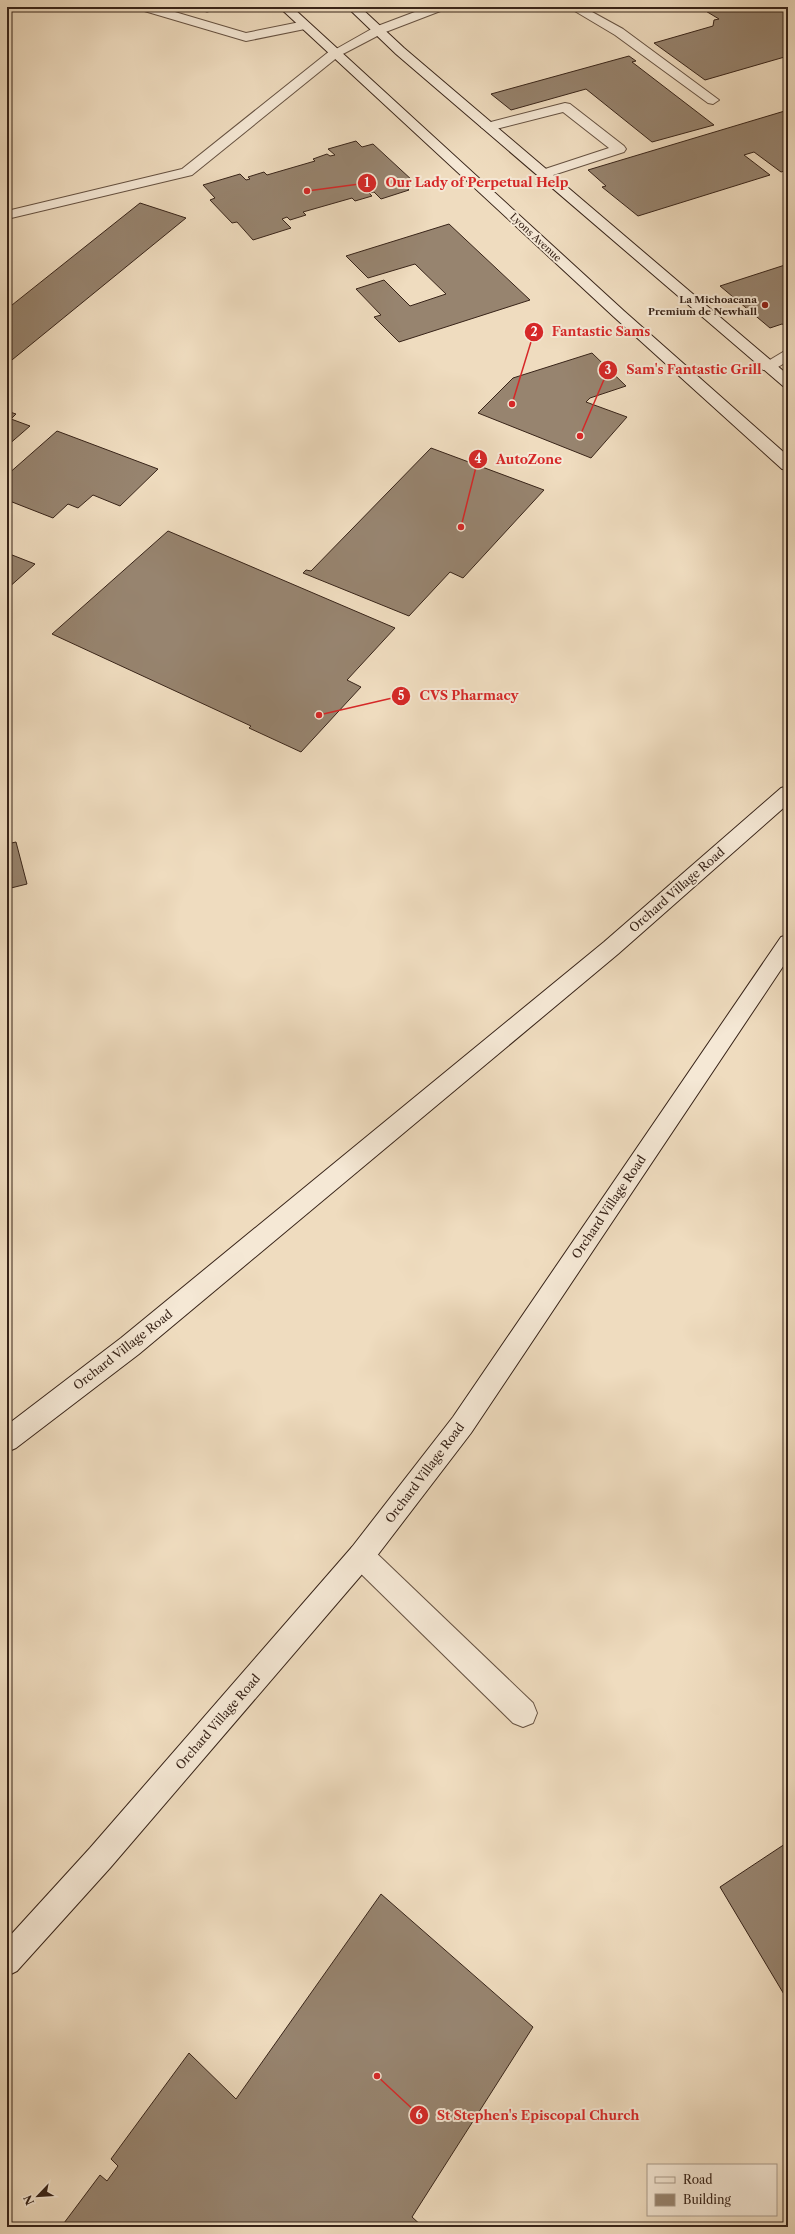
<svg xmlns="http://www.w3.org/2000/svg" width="795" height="2234" font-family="'Libre Caslon Text',serif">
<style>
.building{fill:#97846f;stroke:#382419}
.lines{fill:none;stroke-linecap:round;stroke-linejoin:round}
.lane-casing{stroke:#665242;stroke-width:2}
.street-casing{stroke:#665242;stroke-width:2}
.secondary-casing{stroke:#382419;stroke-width:2}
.lane{fill:#f5e8d5;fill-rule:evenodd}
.street{fill:#f5e8d5;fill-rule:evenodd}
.secondary{fill:#f5e8d5;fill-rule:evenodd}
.poi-dot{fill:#8f2418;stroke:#f5e8d5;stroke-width:1.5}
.labels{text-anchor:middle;stroke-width:4;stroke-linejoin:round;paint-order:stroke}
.far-street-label{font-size:10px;fill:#382419;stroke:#f5e8d5}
.far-poi-label{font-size:10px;font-weight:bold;fill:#382419;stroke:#f5e8d5;text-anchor:end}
.street-label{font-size:12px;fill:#382419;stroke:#f5e8d5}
.leader{fill:none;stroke:#d62828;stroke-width:1.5}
.callout-dot{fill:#d62828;stroke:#f5e8d5;stroke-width:1.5}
.mark-label{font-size:12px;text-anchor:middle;font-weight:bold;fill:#fff}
.callout-label{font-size:13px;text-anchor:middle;font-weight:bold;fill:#d62828;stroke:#f5e8d5;stroke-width:4;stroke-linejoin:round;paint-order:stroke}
</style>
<rect width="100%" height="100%" fill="#efdcbf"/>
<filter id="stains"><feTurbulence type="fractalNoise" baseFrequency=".005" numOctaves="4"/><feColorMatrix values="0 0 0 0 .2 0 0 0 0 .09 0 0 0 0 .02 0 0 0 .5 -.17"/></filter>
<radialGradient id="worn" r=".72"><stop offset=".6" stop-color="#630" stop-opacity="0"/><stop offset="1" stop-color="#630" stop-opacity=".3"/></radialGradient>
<g class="building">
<path d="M188 7H228L207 12Z"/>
<path d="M699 7H788V56L705 80 654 43 713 26 714 20 719 19Z"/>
<path d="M629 56 636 61 632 62 714 125 652 142 586 89 511 110 491 94Z"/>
<path d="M788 110V170L781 172 754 152 744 155 770 175 638 216 602 187 606 186 588 170Z"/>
<path d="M356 141 362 147 373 144 413 181 402 184 409 190 381 199 374 192 369 193 372 196 355 201 352 198 303 212 306 215 290 220 287 217 282 219 291 228 253 240 237 222 232 223 210 200 215 198 203 185 240 174 246 180 250 179 248 177 264 172 267 175 315 161 313 159 327 154 330 156 335 155 328 149Z"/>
<path d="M140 203 186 218 7 364V309Z"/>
<path d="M449 224 530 300 399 342 374 317 381 315 356 289 384 280 410 306 446 294 415 264 368 278 346 256Z"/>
<path d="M788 264 787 326 782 324 770 328 720 286Z"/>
<path d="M592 353 626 386 590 398 586 402 627 417 591 458 478 413 513 378Z"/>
<path d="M7 411 16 414 11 419 30 426 7 446Z"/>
<path d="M57 431 158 469 120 506 93 495 78 508 68 504 53 518 7 500V475Z"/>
<path d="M431 448 544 490 463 578 450 572 409 616 303 573 306 570 311 571Z"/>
<path d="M168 531 395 628 347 680 361 687 301 752 249 728 251 726 52 634Z"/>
<path d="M7 553 35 564 7 589Z"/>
<path d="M16 842 27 884 7 889V844Z"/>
<path d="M788 1842V2001L720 1887Z"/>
<path d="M381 1894 533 2027 412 2217 423 2227H61L100 2175 107 2181 118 2166 111 2159 189 2053 236 2099Z"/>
</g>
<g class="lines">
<defs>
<g id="lane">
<path d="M139 7H158L246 33 305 21 311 25 305 29 246 41 141 10Z"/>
<path d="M568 7H583L623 29 719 100 713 104 708 103 615 35Z"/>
<path d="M335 49 339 50 341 53 339 56 192 175 7 219V211L182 169 331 50Z"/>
<path d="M565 103 570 104 624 146 626 149 624 152 544 178 537 174 539 171 609 148 563 112 488 131 481 127 483 124Z"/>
<path d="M788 349V361L773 370H763L760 367 763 364Z"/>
<path d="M361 1543 370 1547 533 1703 537 1713 533 1723 523 1727 513 1723 352 1565 348 1556 352 1547Z"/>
</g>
<path id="street" d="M428 7H445L443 10 383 33 339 56H331L329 53 375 27Z"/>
<g id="secondary">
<path d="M279 7H292L624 311 788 456V470L782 469 614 317Z"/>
<path d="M347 7H360L404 48 788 375V388L783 386 396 54Z"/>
<path d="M788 786V804L618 954 139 1354 16 1448 7 1452V1425L121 1338 604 942 781 788Z"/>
<path d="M788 935V959L471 1433 370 1565 110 1868 17 1971 7 1976V1939L90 1848 352 1547 453 1417 781 937Z"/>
</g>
</defs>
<use href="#lane" class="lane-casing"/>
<use href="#street" class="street-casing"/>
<use href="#secondary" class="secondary-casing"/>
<use href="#lane" class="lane"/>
<use href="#street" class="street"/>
<use href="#secondary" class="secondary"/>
</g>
<circle class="poi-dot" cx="765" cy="305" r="4"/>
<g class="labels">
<g class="far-street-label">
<text transform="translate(536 237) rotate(43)" y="4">Lyons Avenue</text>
</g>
<g class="far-poi-label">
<text x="757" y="303">La Michoacana<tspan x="757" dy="12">Premium de Newhall</tspan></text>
</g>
<g class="street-label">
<text transform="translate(677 890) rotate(-41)" y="4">Orchard Village Road</text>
<text transform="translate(609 1207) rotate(-56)" y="4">Orchard Village Road</text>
<text transform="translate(123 1350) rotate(-38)" y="4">Orchard Village Road</text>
<text transform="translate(425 1473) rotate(-53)" y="4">Orchard Village Road</text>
<text transform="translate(218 1722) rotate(-49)" y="4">Orchard Village Road</text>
</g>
</g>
<path class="leader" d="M307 191L367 183M512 404L534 332M580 436L608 370M461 527L478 459M319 715L401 696M377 2076L419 2115"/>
<g class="callout-dot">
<circle cx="307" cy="191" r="4"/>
<circle cx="512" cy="404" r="4"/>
<circle cx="580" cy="436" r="4"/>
<circle cx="461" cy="527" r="4"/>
<circle cx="319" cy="715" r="4"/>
<circle cx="377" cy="2076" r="4"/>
<circle cx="367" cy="183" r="10"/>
<circle cx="534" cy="332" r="10"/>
<circle cx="608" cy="370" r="10"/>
<circle cx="478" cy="459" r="10"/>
<circle cx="401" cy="696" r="10"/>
<circle cx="419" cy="2115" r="10"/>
</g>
<g class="mark-label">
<text x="367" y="187">1</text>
<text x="534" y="336">2</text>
<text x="608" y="374">3</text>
<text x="478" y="463">4</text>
<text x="401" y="700">5</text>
<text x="419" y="2119">6</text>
</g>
<g class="callout-label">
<text x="477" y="187">Our Lady of Perpetual Help</text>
<text x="601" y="336">Fantastic Sams</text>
<text x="694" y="374">Sam's Fantastic Grill</text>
<text x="529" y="464">AutoZone</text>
<text x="469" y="700">CVS Pharmacy</text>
<text x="538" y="2120">St Stephen's Episcopal Church</text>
</g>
<rect width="795" height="2234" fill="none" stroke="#efdcbf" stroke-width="24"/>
<rect x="8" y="8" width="779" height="2218" fill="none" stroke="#382419" stroke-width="2"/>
<rect x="12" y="12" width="771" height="2210" fill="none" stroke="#382419"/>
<rect x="647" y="2164" width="130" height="52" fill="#f5e8d5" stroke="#a99a8a"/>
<rect x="655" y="2177" width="20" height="6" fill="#f5e8d5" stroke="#a99a8a"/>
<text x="683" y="2184" font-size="12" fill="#382419">Road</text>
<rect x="655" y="2194" width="20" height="12" fill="#97846f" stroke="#a99a8a"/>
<text x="683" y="2204" font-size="12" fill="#382419">Building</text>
<g transform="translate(38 2196) rotate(245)" stroke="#f5e8d5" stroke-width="3" paint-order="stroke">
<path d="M0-3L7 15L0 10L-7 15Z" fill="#382419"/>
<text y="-6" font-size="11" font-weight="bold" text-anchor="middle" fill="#382419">N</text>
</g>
<rect width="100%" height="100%" filter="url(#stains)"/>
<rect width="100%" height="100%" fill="url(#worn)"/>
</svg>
